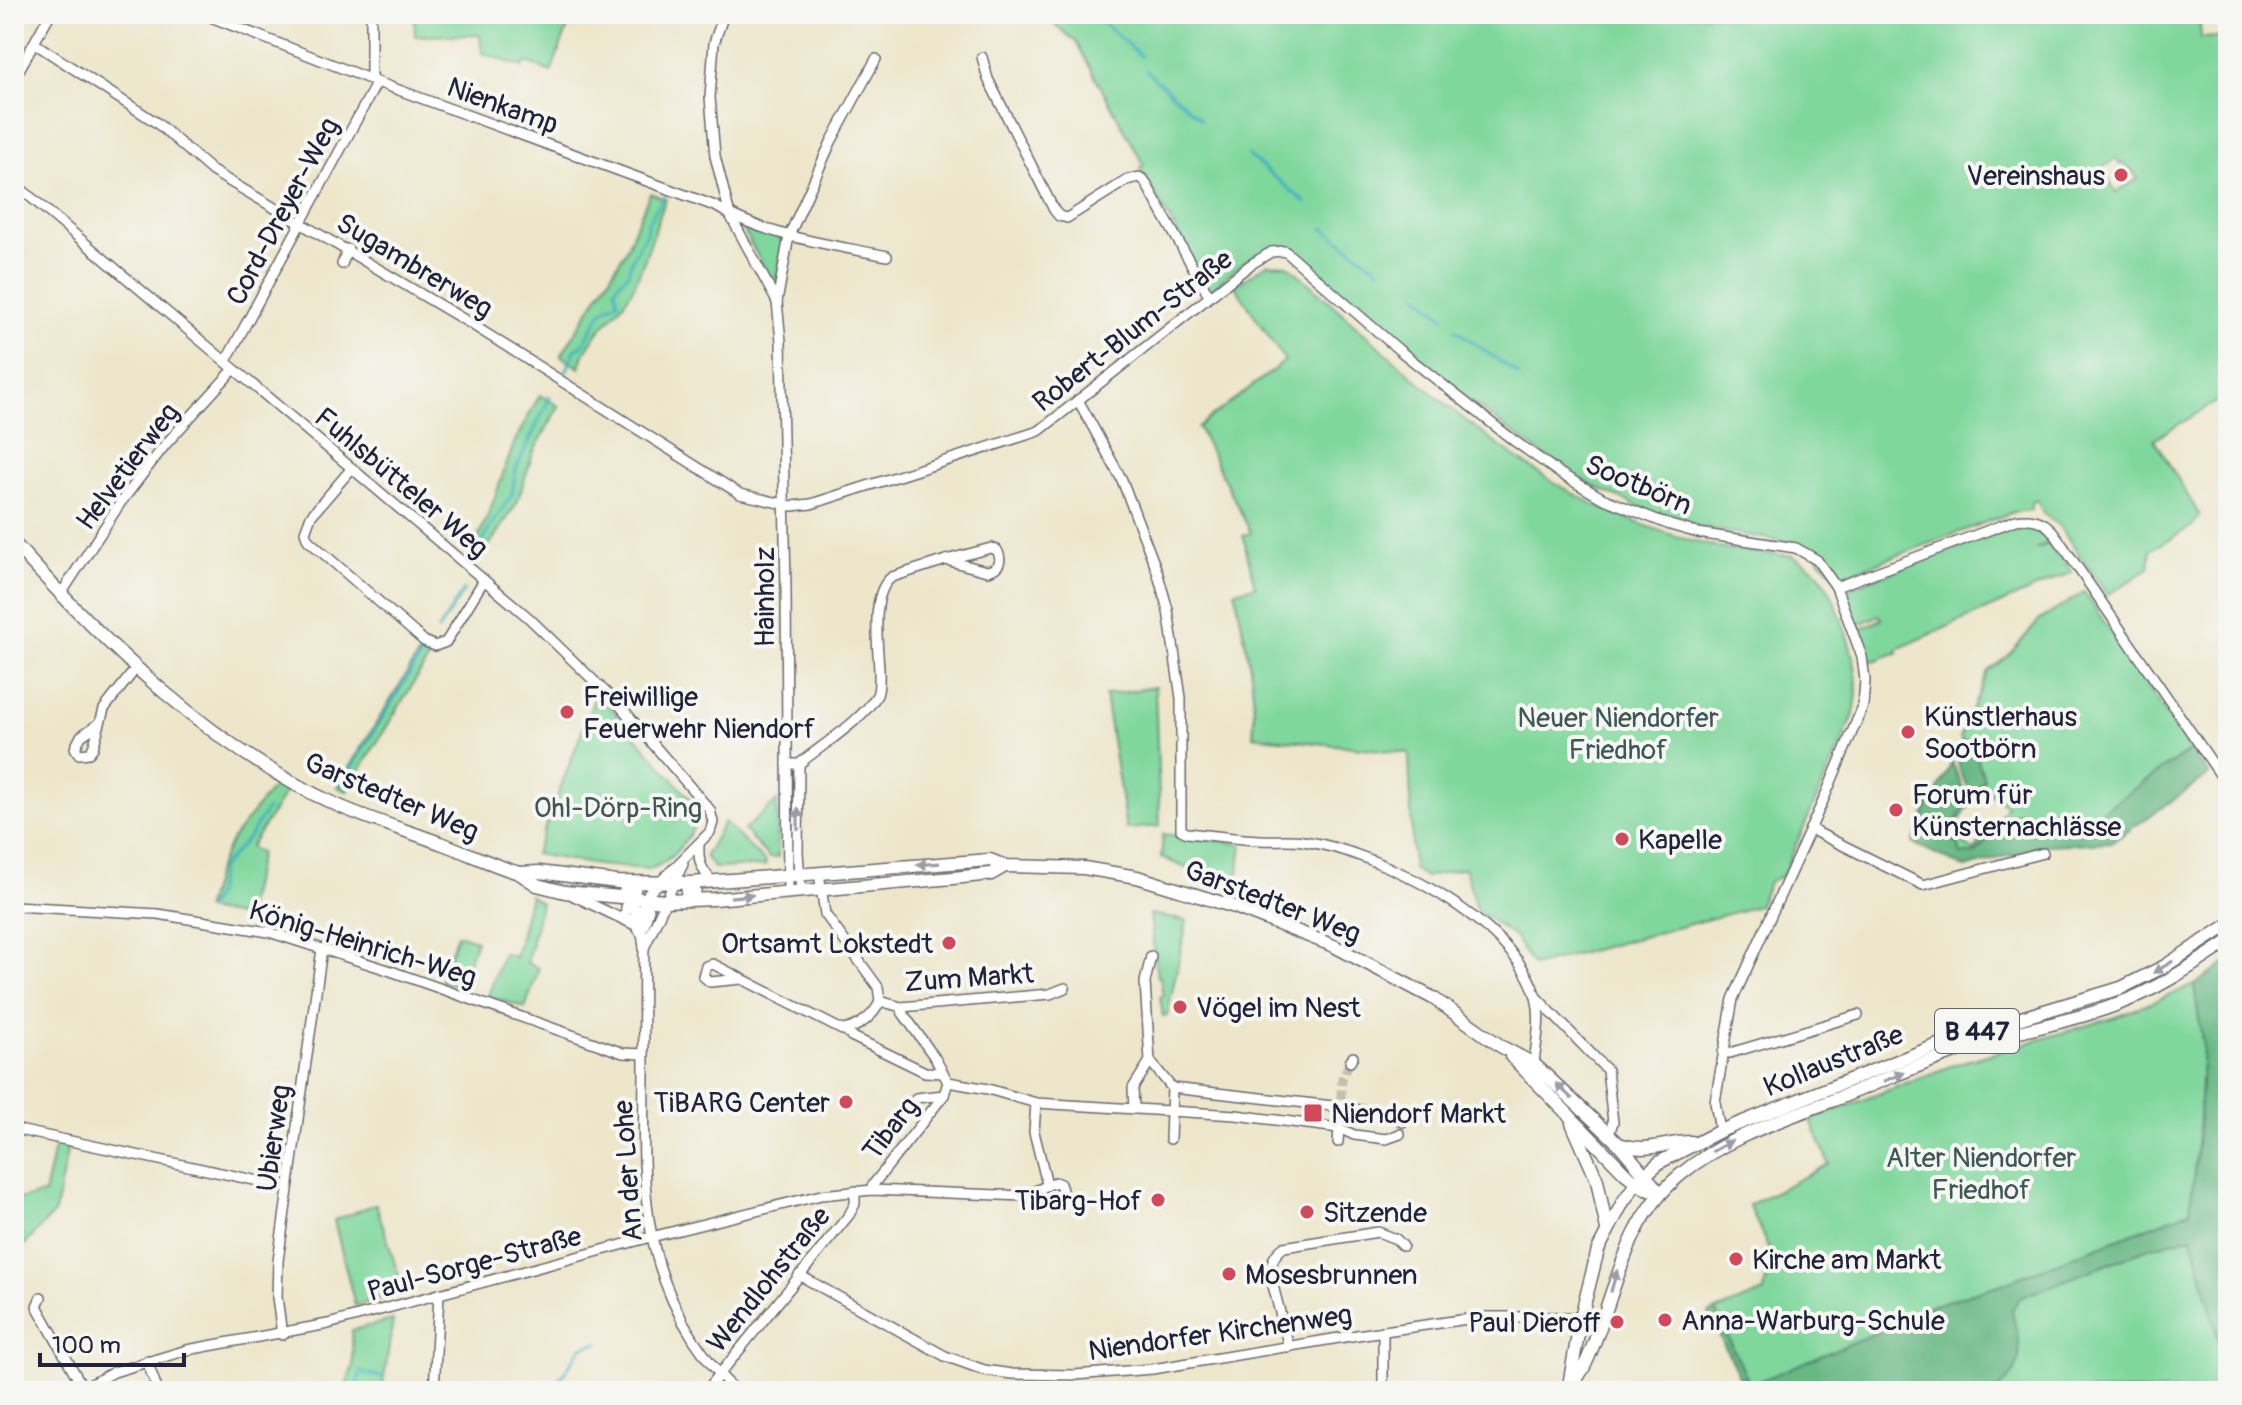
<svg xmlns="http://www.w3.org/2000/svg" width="2242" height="1405" font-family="Pangolin,sans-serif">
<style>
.green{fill:#7fd79c;stroke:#507c6c;stroke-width:2;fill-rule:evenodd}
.forest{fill:#67b884;stroke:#446d60;stroke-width:2}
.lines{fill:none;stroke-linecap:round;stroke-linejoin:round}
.stream{stroke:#43b2be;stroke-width:3}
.minor-tunnel{stroke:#c4bfae;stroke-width:9;stroke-dasharray:9 4.5;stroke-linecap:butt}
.minor-casing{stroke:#69676d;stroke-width:12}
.major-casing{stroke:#69676d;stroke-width:15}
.minor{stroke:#fff;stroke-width:9}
.major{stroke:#fff;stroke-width:12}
.oneway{fill:#9c9ca7}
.poi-dot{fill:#d1495b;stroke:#f6f6f2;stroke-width:3}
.labels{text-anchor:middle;stroke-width:8;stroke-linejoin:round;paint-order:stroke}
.shield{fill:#f6f6f2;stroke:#626272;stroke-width:2}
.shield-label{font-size:26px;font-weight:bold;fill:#22223b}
.street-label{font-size:28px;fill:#22223b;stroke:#f6f6f2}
.poi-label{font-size:28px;fill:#22223b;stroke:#f6f6f2;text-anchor:start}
.park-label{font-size:28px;fill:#3e5858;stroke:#f6f6f2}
</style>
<rect width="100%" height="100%" fill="#f6f6f2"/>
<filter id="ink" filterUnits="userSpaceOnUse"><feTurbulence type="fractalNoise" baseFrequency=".0125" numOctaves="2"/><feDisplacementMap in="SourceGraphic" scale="16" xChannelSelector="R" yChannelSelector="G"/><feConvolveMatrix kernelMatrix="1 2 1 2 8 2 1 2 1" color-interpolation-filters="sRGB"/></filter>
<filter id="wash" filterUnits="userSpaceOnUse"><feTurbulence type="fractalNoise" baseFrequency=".006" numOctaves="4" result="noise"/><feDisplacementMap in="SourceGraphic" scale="32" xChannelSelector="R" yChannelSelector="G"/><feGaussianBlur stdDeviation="1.8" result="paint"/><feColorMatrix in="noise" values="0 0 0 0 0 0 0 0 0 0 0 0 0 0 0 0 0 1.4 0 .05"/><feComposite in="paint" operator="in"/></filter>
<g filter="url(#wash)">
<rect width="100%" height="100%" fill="#ede6cb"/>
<g class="green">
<path d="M414 14H557L571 19 551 72 526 62 523 67 482 53 480 35 415 36Z"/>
<path d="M1042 14H1399L1405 20 1411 14H2199L2201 38 2219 37 2228 64V395L2154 439 2200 516 2192 526 2151 550 2149 568 2108 595 2059 526 2043 513 2037 500 2031 502V510L2013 512 1850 573V578L1838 577 1813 553 1795 543 1698 527 1668 519 1597 488 1563 469 1476 406 1288 248C1259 242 1232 274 1210 290L1140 168 1144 165 1076 42ZM2116 159 2120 165 2124 163 2133 171 2138 179 2116 192 2102 168Z"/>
<path d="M650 193 666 199C655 226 643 272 629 295 613 320 586 337 580 368L561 356 625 252Z"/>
<path d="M745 224 783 239 776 284 772 282 744 231Z"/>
<path d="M1267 264 1288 265C1374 340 1463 430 1562 487 1600 510 1643 526 1685 539 1719 550 1758 552 1793 556 1803 561 1812 566 1819 574 1829 585 1834 600 1839 613 1852 649 1863 679 1853 717L1782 876 1770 881 1758 906 1533 966 1514 937 1476 909 1465 868 1425 877 1413 869 1409 753 1253 736C1258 687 1244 639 1235 591L1255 586 1243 536 1251 533 1198 427 1285 361 1235 286Z"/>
<path d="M540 395 559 406 533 453 517 503 480 559 471 553 489 513 515 441Z"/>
<path d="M2020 524 2035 525 2050 535 2052 541 2035 549 2053 543 2072 572 1897 649 1898 653C1886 653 1879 664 1865 660L1856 631 1882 619 1879 615 1855 626 1845 597 1851 587Z"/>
<path d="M2084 592 2191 750 2083 824 2057 827 2050 831 2028 812 2010 814 1976 854H1961L1946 835 1984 779 1976 755 1960 738 1988 671 2007 657 2040 620ZM1983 788 2007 806 1974 851 1950 833Z"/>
<path d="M419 654 429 658 347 791 337 787Z"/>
<path d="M1155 687 1160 826 1126 829 1105 695Z"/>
<path d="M597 692 699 809C697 832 671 864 648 869L598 865 535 854Z"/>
<path d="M276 783 287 790 250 847 260 853 245 917 205 910 217 870 232 839Z"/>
<path d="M777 801 778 857 769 858 744 830Z"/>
<path d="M724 822 766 863 765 866 714 868 705 856Z"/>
<path d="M1163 834 1242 844 1236 890 1161 857Z"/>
<path d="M530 895 541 903 527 963 539 968 525 1008 488 996 503 953 515 957Z"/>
<path d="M1150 914 1187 921 1167 1016 1163 1017 1160 997 1163 996 1160 977H1157Z"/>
<path d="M457 934 476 940 460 987 441 981Z"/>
<path d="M2194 985 2203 1046 2198 1136 2190 1211 2002 1284 1905 1314 1878 1332 1750 1386 1716 1311 1764 1292 1771 1254 1749 1205 1829 1164 1811 1120 1953 1065 2119 1016Z"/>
<path d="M55 1144 68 1146 55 1212 14 1256V1200L44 1194Z"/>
<path d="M376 1204 404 1292 355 1306 334 1220Z"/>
<path d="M2192 1236 2228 1377V1391H1798L1811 1376 2149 1247Z"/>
<path d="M393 1320 382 1391H343L353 1367 352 1330Z"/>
</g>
<g class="forest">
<path d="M1962 740 1976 755 1984 779 1973 794C1960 777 1953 760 1962 740Z"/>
<path d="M2191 750 2209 775 2112 842 2046 845 1965 868 1913 843 1932 797 1936 794 1952 762 1961 784 1971 798 1946 835 1958 844 1961 854H1975L2010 814 2028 812 2050 831 2063 819 2083 824Z"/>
<path d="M2228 962V1157L2222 1159 2228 1243V1377L2192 1236 2149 1248 2019 1298 2012 1310C2019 1346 2030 1367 1995 1391H1746L1709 1314 1716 1311 1750 1385 1878 1332 1905 1314 2002 1284 2190 1211 2198 1136 2203 1046 2194 985Z"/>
</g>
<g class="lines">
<g class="stream">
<path d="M1093 14 1141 56"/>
<path d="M1146 71 1201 119"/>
<path d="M1248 155 1306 203"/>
<path d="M1323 228 1380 270"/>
<path d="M1417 294 1444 317"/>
<path d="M1456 330 1519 375"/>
<path d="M566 372 576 348 582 346 602 311 618 301 615 288 628 273 632 259 646 234 648 223 664 196"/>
<path d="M476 556 491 525 512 495 516 469 550 397"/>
<path d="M438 630 464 590"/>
<path d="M340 786 422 654"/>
<path d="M208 908 216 894 221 868 250 836 267 809"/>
<path d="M355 1391 361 1372 384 1378"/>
<path d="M551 1391 582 1347 599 1343"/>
</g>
</g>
</g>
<g filter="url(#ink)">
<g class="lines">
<g class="minor-tunnel">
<path d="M1340 1112 1342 1079 1350 1062"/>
<path d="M1332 1115 1335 1116"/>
</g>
<defs>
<g id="minor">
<path d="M203 14 377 82 715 206C767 237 829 244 887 256"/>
<path d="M371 14V79"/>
<path d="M724 14 714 43 710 97 715 156 730 215 777 302 781 341 786 586 788 893"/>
<path d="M34 43 157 123 212 171 468 322 740 494 792 506 811 504 1039 431 1250 265 1271 252 1285 251 1399 350 1513 440 1561 474 1602 498 1670 525 1698 533 1796 548 1817 560 1836 587 1862 657 1865 680 1863 706 1823 801 1733 999 1715 1102 1720 1131"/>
<path d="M982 57 988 79 1054 210 1059 216 1067 218 1127 180 1139 177 1144 180 1209 296"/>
<path d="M14 79 50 14"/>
<path d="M14 183 529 618 621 707 710 810 713 822 710 832 648 894 640 917 644 948C643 991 644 1033 644 1076 643 1172 639 1256 694 1340 707 1359 719 1376 737 1391"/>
<path d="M342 264 348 249"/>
<path d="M777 302 789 236 831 142 876 59"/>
<path d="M226 361 377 82"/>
<path d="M1078 400 1122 480 1157 571 1168 610 1181 698V830L1187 833C1211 835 1236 839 1260 840 1274 841 1289 839 1303 841 1377 851 1515 920 1536 997 1542 1019 1536 1042 1534 1064"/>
<path d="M352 468 311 516 305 532 308 540 424 641 435 646 446 642 484 580"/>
<path d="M991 548 997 550C1003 561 999 569 987 571L946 560Z"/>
<path d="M1836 587 2016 520C2032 517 2044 520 2054 533L2228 786"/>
<path d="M61 594 121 502 165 445 234 369"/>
<path d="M100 723 81 736 75 748 79 754 89 753 93 748 104 709 137 667"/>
<path d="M787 764H799C822 745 863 720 877 695 880 688 879 678 879 670 878 645 870 592 892 577L946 560"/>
<path d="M799 764 798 852 801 892"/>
<path d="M1810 829 1923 885 2043 853"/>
<path d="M699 845C698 861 701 869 712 881"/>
<path d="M819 873 825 914 878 987 880 1001"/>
<path d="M624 888H636L635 892H624Z"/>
<path d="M686 891H696V894L686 895Z"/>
<path d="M572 895 635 925 641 933"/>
<path d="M14 906 158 914 269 932 388 970 623 1053 644 1054"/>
<path d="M626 907 635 908V922L625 917Z"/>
<path d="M646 907 649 909 644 926Z"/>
<path d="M644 948 683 864"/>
<path d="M1151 956 1145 982 1150 1061 1172 1088 1170 1139"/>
<path d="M742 979 710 982 703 976 706 966 713 964 842 1030C857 1029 875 1015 880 1001"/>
<path d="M1538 999 1607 1070 1613 1122 1609 1134"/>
<path d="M880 1001 901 1007 1050 994 1065 988"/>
<path d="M846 1030 851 1036 925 1072 943 1073"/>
<path d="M1723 1052 1730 1053 1858 1015"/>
<path d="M1350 1062 1353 1057"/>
<path d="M948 1082 988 1089 1036 1103 1236 1115 1339 1128 1354 1135 1386 1139 1400 1134"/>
<path d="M1172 1088 1333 1106"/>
<path d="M916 1098 944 1095"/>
<path d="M1036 1103 1034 1132 1047 1184"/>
<path d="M1344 1108 1389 1114 1403 1122"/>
<path d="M1134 1109 1133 1088 1150 1061"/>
<path d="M14 1129 287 1187"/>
<path d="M1338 1142 1340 1112"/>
<path d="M1055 1182 1060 1184 1062 1190 1057 1198 1024 1196Z"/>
<path d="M872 1190V1186L944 1095 948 1082 935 1058 902 1012 901 1007"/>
<path d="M799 1275 945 1356 984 1370 1012 1374 1074 1375 1153 1369 1357 1335 1481 1317H1581"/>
<path d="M41 1297 37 1306 83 1388"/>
<path d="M1383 1331V1391"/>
<path d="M282 1335 277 1297 278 1261 322 949"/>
<path d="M1289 1347 1271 1278C1270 1264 1273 1255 1284 1247L1378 1232 1396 1239 1403 1246"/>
<path d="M147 1361 158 1391"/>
<path d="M78 1391 114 1372 187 1350 328 1324 651 1237 821 1195 872 1190 1024 1196"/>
<path d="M434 1391 439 1294"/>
<path d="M706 1391 849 1215 855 1204V1191"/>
</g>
<g id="major">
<path d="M14 543C103 643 214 750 337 805 370 820 406 830 440 843 466 852 492 865 519 873L537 885 565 892 665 901 714 899 953 878 991 874 1005 866"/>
<path d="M519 873 539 872 617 882 691 883 990 860 1005 866 1084 868 1137 877 1235 907 1334 946 1433 998 1502 1047 1534 1064 1619 1144 1660 1193"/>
<path d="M1511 1056 1626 1174 1646 1189 1660 1193"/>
<path d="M1572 1123 1597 1180 1607 1230"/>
<path d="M1622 1145C1650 1153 1665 1142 1691 1142"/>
<path d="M1570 1386C1586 1370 1592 1348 1600 1327 1620 1271 1632 1215 1680 1175 1724 1138 1779 1121 1831 1101 1880 1082 1928 1060 1978 1044 2024 1028 2073 1022 2118 1004 2158 989 2193 965 2228 942"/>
<path d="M1568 1391 1581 1317 1598 1250 1623 1202 1637 1182 1660 1162 1720 1131 1961 1036 2121 988 2165 966 2228 925"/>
</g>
</defs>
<use href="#minor" class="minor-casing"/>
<use href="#major" class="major-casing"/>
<use href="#minor" class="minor"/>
<use href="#major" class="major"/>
</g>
<defs><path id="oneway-solid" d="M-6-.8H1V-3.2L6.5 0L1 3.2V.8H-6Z" transform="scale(2)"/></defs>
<g class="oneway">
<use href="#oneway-solid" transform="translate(798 819) rotate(-90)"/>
<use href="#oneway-solid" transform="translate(928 864) rotate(176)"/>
<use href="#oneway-solid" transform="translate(742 896) rotate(-5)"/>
<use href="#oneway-solid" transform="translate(2163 967) rotate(149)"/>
<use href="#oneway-solid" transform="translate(1894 1077) rotate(-22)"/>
<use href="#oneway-solid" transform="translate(1564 1091) rotate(-136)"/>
<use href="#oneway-solid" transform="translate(1722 1146) rotate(-29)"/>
<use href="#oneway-solid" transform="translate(1614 1281) rotate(-74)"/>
</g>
</g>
<g class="poi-dot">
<circle cx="2121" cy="175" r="8"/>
<circle cx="567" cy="712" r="8"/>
<circle cx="1908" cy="732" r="8"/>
<circle cx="1896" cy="810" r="8"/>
<circle cx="1622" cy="839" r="8"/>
<circle cx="949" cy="943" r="8"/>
<circle cx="1180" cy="1007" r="8"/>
<circle cx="846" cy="1102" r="8"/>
<rect x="1303" y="1103" width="20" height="20" rx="4"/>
<circle cx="1158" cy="1200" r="8"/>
<circle cx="1307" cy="1212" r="8"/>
<circle cx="1736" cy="1259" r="8"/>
<circle cx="1229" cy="1274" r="8"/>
<circle cx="1665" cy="1320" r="8"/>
<circle cx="1617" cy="1322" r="8"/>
</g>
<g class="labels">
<rect class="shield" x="1935" y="1009" width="84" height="44" rx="6"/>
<g class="shield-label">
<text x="1977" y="1040">B 447</text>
</g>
<g class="street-label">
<text transform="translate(503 105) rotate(20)" y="10">Nienkamp</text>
<text transform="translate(282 211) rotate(-62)" y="10">Cord-Dreyer-Weg</text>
<text transform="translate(415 265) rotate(31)" y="10">Sugambrerweg</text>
<text transform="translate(1132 330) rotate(-38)" y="10">Robert-Blum-Straße</text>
<text transform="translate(127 466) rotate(-53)" y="10">Helvetierweg</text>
<text transform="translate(402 482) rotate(40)" y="10">Fuhlsbütteler Weg</text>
<text transform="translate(1639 484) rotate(23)" y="10">Sootbörn</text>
<text transform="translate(764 597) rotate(-90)" y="10">Hainholz</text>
<text transform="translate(392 796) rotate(23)" y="10">Garstedter Weg</text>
<text transform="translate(1273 901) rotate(21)" y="10">Garstedter Weg</text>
<text transform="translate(363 943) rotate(17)" y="10">König-Heinrich-Weg</text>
<text transform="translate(969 977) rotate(-4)" y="10">Zum Markt</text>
<text transform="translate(1833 1060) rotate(-22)" y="10">Kollaustraße</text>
<text transform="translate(890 1128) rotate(-52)" y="10">Tibarg</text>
<text transform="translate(273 1138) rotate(-82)" y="10">Ubierweg</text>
<text transform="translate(627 1171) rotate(-94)" y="10">An der Lohe</text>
<text transform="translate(474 1263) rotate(-15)" y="10">Paul-Sorge-Straße</text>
<text transform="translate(768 1279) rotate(-51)" y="10">Wendlohstraße</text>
<text transform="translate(1220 1332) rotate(-8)" y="10">Niendorfer Kirchenweg</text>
</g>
<g class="poi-label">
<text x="2105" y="185" text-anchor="end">Vereinshaus</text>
<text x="583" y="706">Freiwillige<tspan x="583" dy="32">Feuerwehr Niendorf</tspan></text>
<text x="1924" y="726">Künstlerhaus<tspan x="1924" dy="32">Sootbörn</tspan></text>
<text x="1912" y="804">Forum für<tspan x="1912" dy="32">Künsternachlässe</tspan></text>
<text x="1638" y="849">Kapelle</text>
<text x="933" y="953" text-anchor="end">Ortsamt Lokstedt</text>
<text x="1196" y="1017">Vögel im Nest</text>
<text x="830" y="1112" text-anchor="end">TiBARG Center</text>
<text x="1331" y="1123">Niendorf Markt</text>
<text x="1142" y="1210" text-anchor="end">Tibarg-Hof</text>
<text x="1323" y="1222">Sitzende</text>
<text x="1752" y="1269">Kirche am Markt</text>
<text x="1245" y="1284">Mosesbrunnen</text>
<text x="1681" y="1330">Anna-Warburg-Schule</text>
<text x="1601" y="1332" text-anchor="end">Paul Dieroff</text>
</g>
<g class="park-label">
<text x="1618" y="727">Neuer Niendorfer<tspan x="1618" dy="32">Friedhof</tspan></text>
<text x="618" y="817">Ohl-Dörp-Ring</text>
<text x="1981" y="1167">Alter Niendorfer<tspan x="1981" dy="32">Friedhof</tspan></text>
</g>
</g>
<rect width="2242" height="1405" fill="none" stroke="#f6f6f2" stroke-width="48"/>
<path d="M40 1353v12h144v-12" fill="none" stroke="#22223b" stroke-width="4"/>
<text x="52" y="1353" font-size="24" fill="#22223b" stroke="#f6f6f2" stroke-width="6" paint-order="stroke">100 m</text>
</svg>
